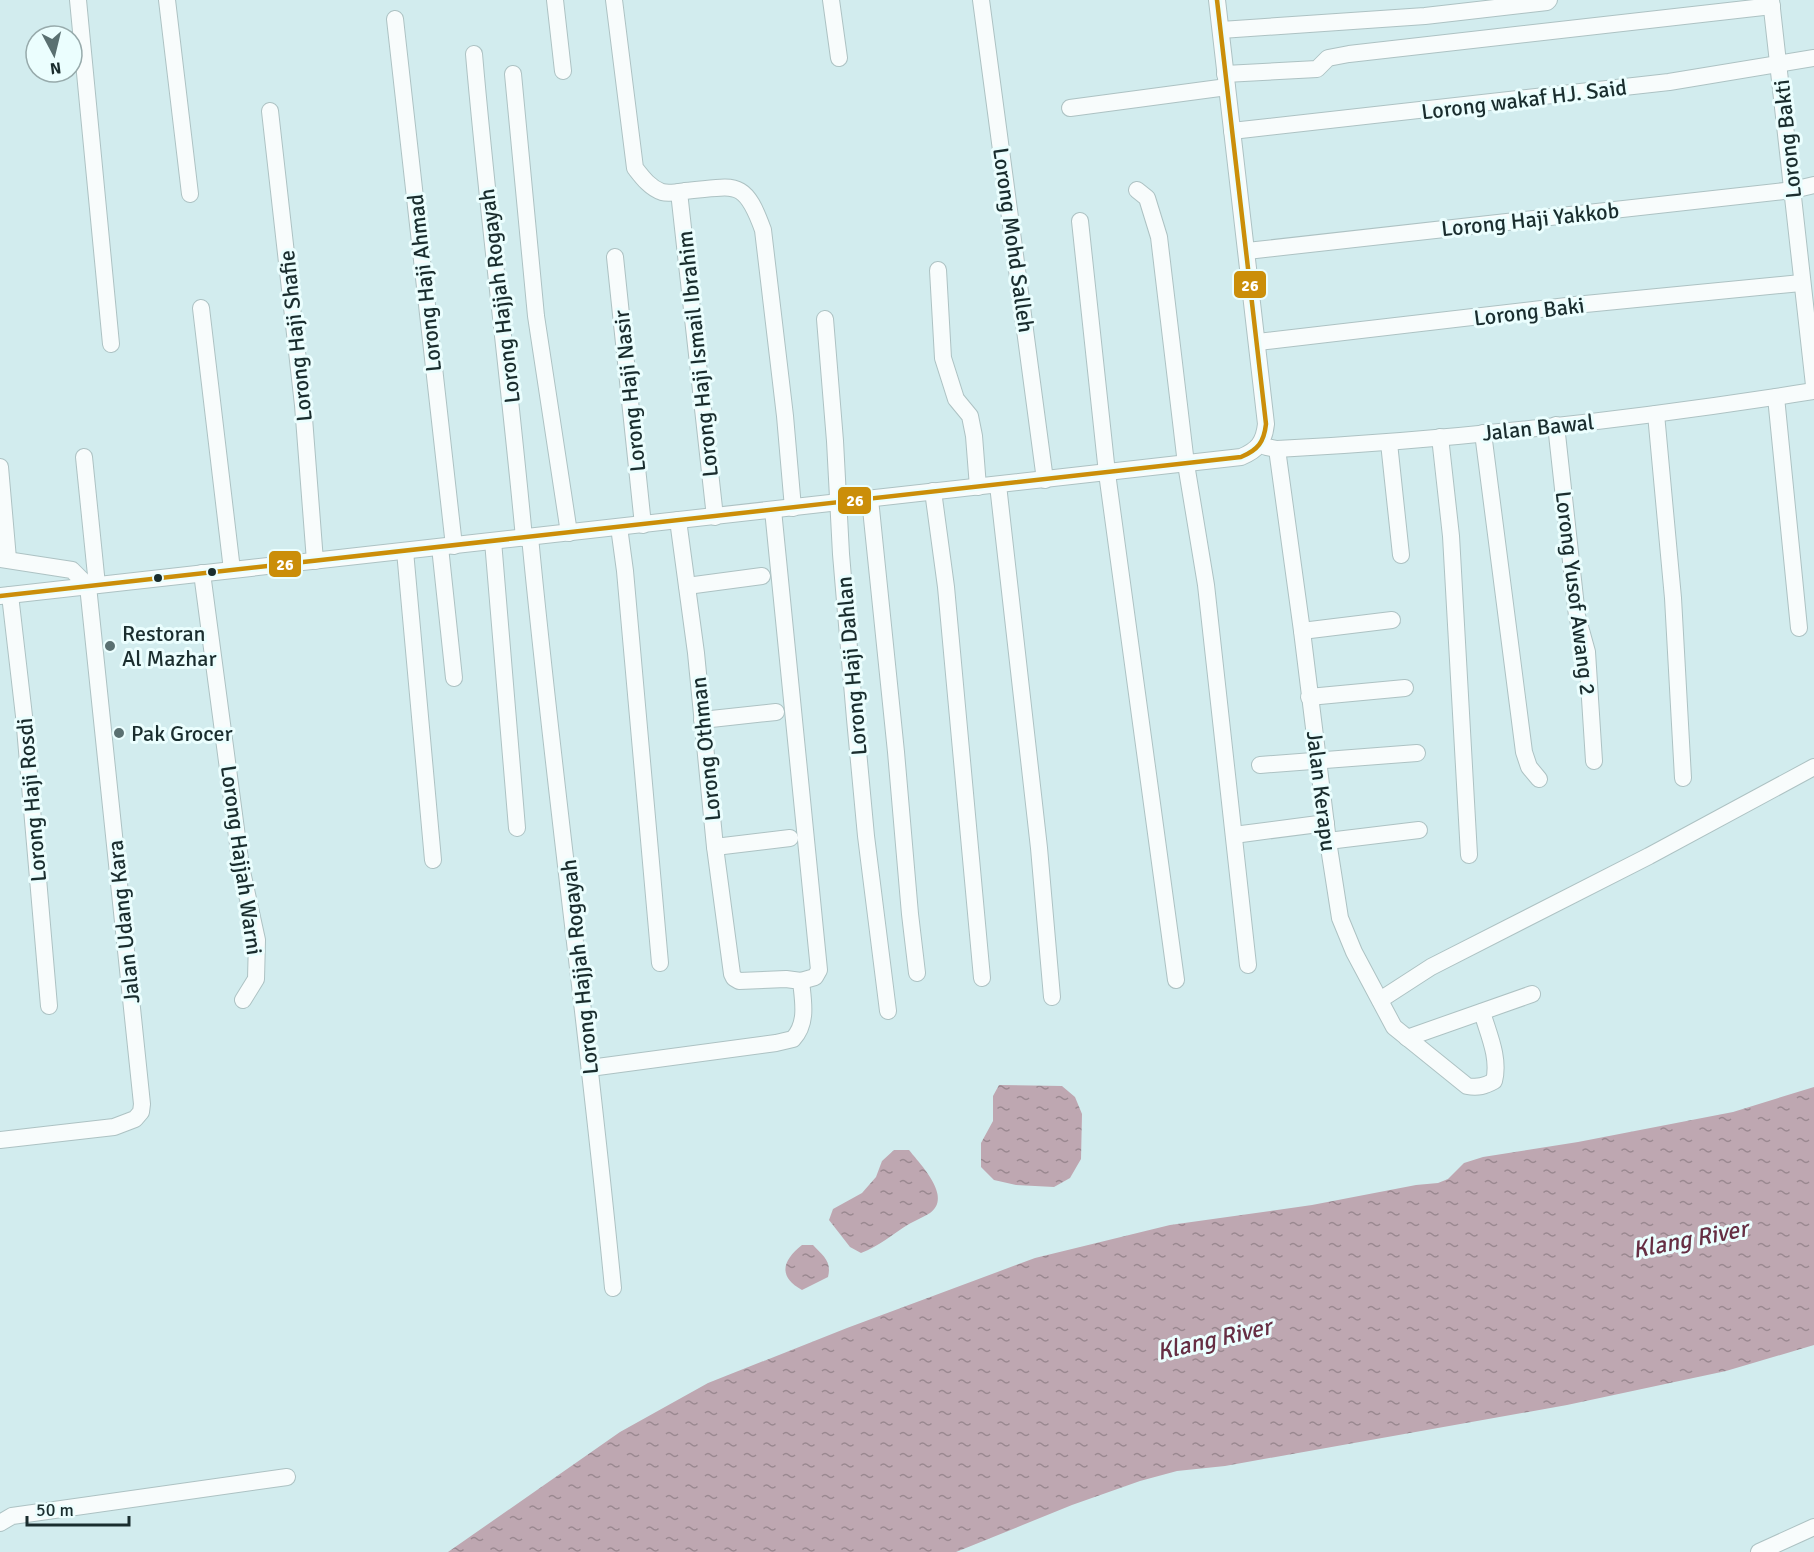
<svg xmlns="http://www.w3.org/2000/svg" width="1814" height="1552" font-family="Signika,sans-serif">
<style>
.water{fill:url(#water-ripples)}
.lines{fill:none;stroke-linecap:round;stroke-linejoin:round}
.minor-casing{stroke:#adc2c3;stroke-width:18}
.minor{stroke:#f8fcfc;stroke-width:16}
.bus-1-casing{stroke:#ebfefe;stroke-width:9}
.bus-1{stroke:#cb8e09;stroke-width:4.5}
.bus-dot{fill:#1a2d2e;stroke:#ebfefe;stroke-width:2}
.poi-dot{fill:#5a7071;stroke:#ebfefe;stroke-width:2}
.labels{text-anchor:middle;stroke-width:6;stroke-linejoin:round;paint-order:stroke}
.street-label{font-size:22px;fill:#1a2d2e;stroke:#ebfefe}
.poi-label{font-size:22px;fill:#1a2d2e;stroke:#ebfefe;text-anchor:start}
.water-label{font-size:24px;font-style:italic;fill:#662e43;stroke:#ebfefe}
.line-badge{stroke:#ebfefe;stroke-width:2}
.badge-label{font-size:16px;text-anchor:middle;font-weight:bold;fill:#fff}
</style>
<defs>
<pattern id="water-ripples" width="26" height="14" patternUnits="userSpaceOnUse" patternTransform="scale(1.5)"><rect width="26" height="14" fill="#bea7b1"/><path d="M2 4q2-2 4 0t4 0M15 11q2-2 4 0t4 0" fill="none" stroke="#9a8890"/></pattern>
</defs>
<rect width="100%" height="100%" fill="#d2ecee"/>
<g class="water">
<path d="M999 1085 1062 1086 1075 1097 1082 1114 1081 1159 1070 1178 1054 1187 1016 1185 994 1180 981 1167V1143L993 1121V1096Z"/>
<path d="M1814 1087V1345L1726 1371 1567 1405 1225 1466 1177 1471 1140 1481 1072 1505 956 1552H448L620 1432 708 1383 847 1328 1035 1258 1170 1225 1312 1205 1416 1185 1438 1183 1448 1179 1464 1163 1483 1157 1578 1142 1733 1112Z"/>
<path d="M894 1150H909C920 1164 953 1197 930 1213 924 1217 916 1220 909 1224 893 1234 879 1246 861 1253L850 1247 829 1220 833 1209 862 1193 876 1177 882 1161Z"/>
<path d="M802 1245H813C823 1256 832 1261 828 1277L802 1290C777 1276 783 1260 802 1245Z"/>
</g>
<g class="lines">
<defs>
<g id="minor">
<path d="M78 0 111 344"/>
<path d="M167 0 190 194"/>
<path d="M555 0 563 71"/>
<path d="M614 0 635 168C642 177 650 188 662 192 669 194 679 192 685 191 735 187 744 177 763 230L785 416 793 508"/>
<path d="M831 0 839 58"/>
<path d="M981 0 1045 480"/>
<path d="M1771 0 1814 385"/>
<path d="M395 19 454 546"/>
<path d="M1221 30 1425 16 1547 2 1549 0"/>
<path d="M474 54C488 216 509 376 524 538"/>
<path d="M513 74 536 316 569 533"/>
<path d="M1225 74 1317 69 1328 58 1349 54 1772 6"/>
<path d="M1070 108 1227 87"/>
<path d="M270 111 303 405 315 561"/>
<path d="M1232 131 1669 82 1814 58"/>
<path d="M1137 190 1147 198 1159 237 1186 464 1206 585 1248 965"/>
<path d="M679 192 715 517"/>
<path d="M1080 221 1107 473 1176 980"/>
<path d="M1247 251 1793 190 1814 185"/>
<path d="M615 257 643 525"/>
<path d="M938 270 943 358 956 399 970 416 974 436 978 487"/>
<path d="M201 308 232 570"/>
<path d="M825 319 835 441 841 554 855 719 866 836 888 1011"/>
<path d="M1258 342 1575 305 1801 283"/>
<path d="M1776 397 1799 628"/>
<path d="M1656 414 1673 598 1683 778"/>
<path d="M1556 425 1577 616 1587 652 1594 761"/>
<path d="M1483 433 1524 752 1529 767 1539 779"/>
<path d="M1440 437 1451 536 1469 855"/>
<path d="M1389 443 1401 555"/>
<path d="M1266 447 1277 449C1457 440 1636 419 1814 391"/>
<path d="M1277 449 1302 631 1328 841 1340 918 1354 952 1394 1027 1467 1086C1478 1088 1485 1086 1494 1081 1500 1058 1488 1033 1482 1012"/>
<path d="M84 457 97 585"/>
<path d="M0 467 8 559"/>
<path d="M998 485 1039 848 1052 997"/>
<path d="M933 491 946 587 982 978"/>
<path d="M870 499 896 752 910 914 917 973"/>
<path d="M773 510 819 970 815 977 801 981"/>
<path d="M619 527 625 571 660 963"/>
<path d="M530 537C554 788 589 1037 613 1288"/>
<path d="M493 541 517 828"/>
<path d="M440 547 454 678"/>
<path d="M405 551 433 860"/>
<path d="M0 559 72 570 88 586 142 1104 141 1112 135 1119 114 1127 0 1140"/>
<path d="M202 573 241 867 257 940 256 979 243 1000"/>
<path d="M687 586 762 576"/>
<path d="M10 595 24 716 49 1006"/>
<path d="M0 596 1241 457C1258 450 1264 442 1266 424L1217 0"/>
<path d="M1302 631 1392 620"/>
<path d="M1309 697 1405 688"/>
<path d="M702 720 776 712"/>
<path d="M1260 765 1417 753"/>
<path d="M1234 835 1326 823"/>
<path d="M1328 841 1419 830"/>
<path d="M715 847 790 838"/>
<path d="M1380 1000 1431 967 1649 856 1814 767"/>
<path d="M1407 1038 1532 994"/>
<path d="M590 1068 776 1043 793 1039C808 1023 803 1001 801 981L786 979 739 981 734 978 732 974 715 847 696 653 678 520"/>
<path d="M0 1523 12 1516 287 1477"/>
<path d="M1759 1552 1814 1527"/>
</g>
</defs>
<use href="#minor" class="minor-casing"/>
<use href="#minor" class="minor"/>
<defs>
<path id="bus-1" d="M0 596 1241 457C1258 450 1264 442 1266 424L1217 0"/>
</defs>
<use href="#bus-1" class="bus-1-casing"/>
<use href="#bus-1" class="bus-1"/>
</g>
<g class="bus-dot">
<circle cx="212" cy="572" r="5"/>
<circle cx="158" cy="578" r="5"/>
</g>
<g class="poi-dot">
<circle cx="110" cy="646" r="6"/>
<circle cx="119" cy="733" r="6"/>
</g>
<g class="labels">
<g class="street-label">
<text transform="translate(1524 99) rotate(-7)" y="8">Lorong wakaf HJ. Said</text>
<text transform="translate(1787 139) rotate(-96)" y="8">Lorong Bakti</text>
<text transform="translate(1530 219) rotate(-6)" y="8">Lorong Haji Yakkob</text>
<text transform="translate(1014 240) rotate(82)" y="8">Lorong Mohd Salleh</text>
<text transform="translate(424 283) rotate(-96)" y="8">Lorong Haji Ahmad</text>
<text transform="translate(499 296) rotate(-97)" y="8">Lorong Hajjah Rogayah</text>
<text transform="translate(1529 311) rotate(-7)" y="8">Lorong Baki</text>
<text transform="translate(295 336) rotate(-96)" y="8">Lorong Haji Shafie</text>
<text transform="translate(697 354) rotate(-96)" y="8">Lorong Haji Ismail Ibrahim</text>
<text transform="translate(629 391) rotate(-96)" y="8">Lorong Haji Nasir</text>
<text transform="translate(1538 427) rotate(-6)" y="8">Jalan Bawal</text>
<text transform="translate(1576 593) rotate(83)" y="8">Lorong Yusof Awang 2</text>
<text transform="translate(851 666) rotate(-95)" y="8">Lorong Haji Dahlan</text>
<text transform="translate(705 749) rotate(-96)" y="8">Lorong Othman</text>
<text transform="translate(1322 791) rotate(83)" y="8">Jalan Kerapu</text>
<text transform="translate(31 800) rotate(-95)" y="8">Lorong Haji Rosdi</text>
<text transform="translate(242 860) rotate(82)" y="8">Lorong Hajjah Warni</text>
<text transform="translate(123 922) rotate(-96)" y="8">Jalan Udang Kara</text>
<text transform="translate(579 967) rotate(-96)" y="8">Lorong Hajjah Rogayah</text>
</g>
<g class="poi-label">
<text x="122" y="641">Restoran<tspan x="122" dy="25">Al Mazhar</tspan></text>
<text x="131" y="741">Pak Grocer</text>
</g>
<g class="water-label">
<text transform="translate(1690 1239) rotate(-11)" y="8">Klang River</text>
<text transform="translate(1214 1339) rotate(-13)" y="8">Klang River</text>
</g>
</g>
<g class="line-badge">
<rect x="1233" y="270" width="34" height="29" rx="6" fill="#cb8e09"/>
<rect x="837" y="486" width="35" height="29" rx="6" fill="#cb8e09"/>
<rect x="268" y="550" width="34" height="28" rx="6" fill="#cb8e09"/>
</g>
<g class="badge-label">
<text x="1250" y="291">26</text>
<text x="855" y="506">26</text>
<text x="285" y="570">26</text>
</g>
<g transform="translate(54 54) rotate(173)"><circle r="28" fill="#ebfefe" stroke="#97aaab" stroke-width="1.5"/>
<path d="M0-4.5L10 22L0 15L-10 22Z" fill="#5a7071"/>
<text y="-9" font-size="16" font-weight="bold" text-anchor="middle" fill="#1a2d2e">N</text>
</g>
<path d="M27 1516v9h102v-9" fill="none" stroke="#1a2d2e" stroke-width="3"/>
<text x="36" y="1516" font-size="18" fill="#1a2d2e" stroke="#ebfefe" stroke-width="4.5" paint-order="stroke">50 m</text>
</svg>
